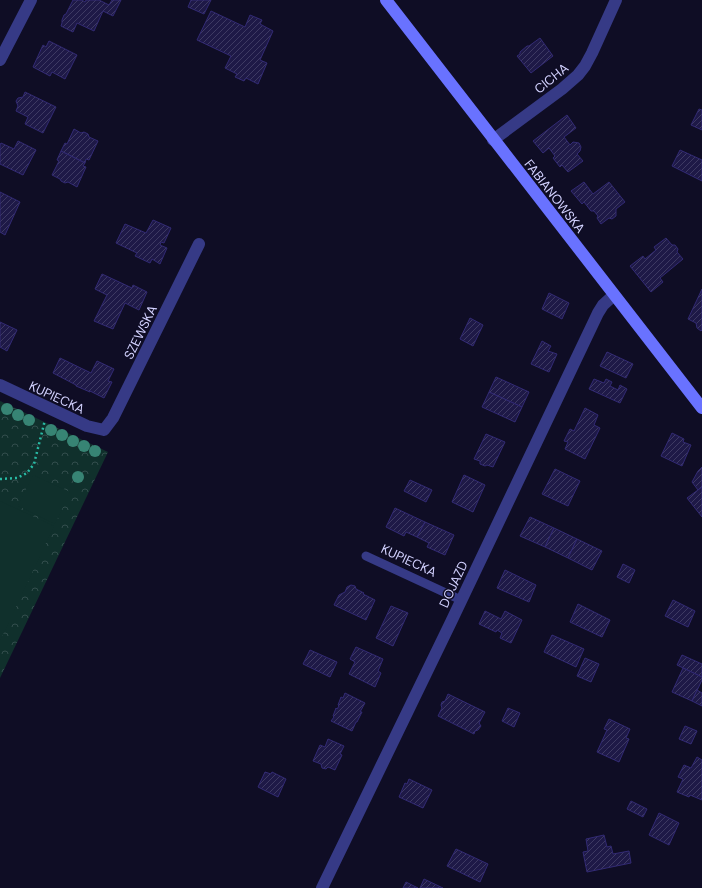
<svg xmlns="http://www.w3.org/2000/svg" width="702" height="888" font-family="'DM Sans',sans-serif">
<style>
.forest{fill:url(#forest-crowns)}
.garden{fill:#10302c}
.building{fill:url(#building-hatch);stroke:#322a74}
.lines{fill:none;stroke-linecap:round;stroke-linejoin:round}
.path{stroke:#29bca6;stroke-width:2.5;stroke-dasharray:2 3;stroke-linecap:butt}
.lane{stroke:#363a86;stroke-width:9}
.street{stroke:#363a86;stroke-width:12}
.secondary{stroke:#6972ff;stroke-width:12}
.tree{fill:#378474}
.labels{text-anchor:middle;stroke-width:3;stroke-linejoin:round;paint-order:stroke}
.street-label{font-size:13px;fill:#d3d2ff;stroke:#0f0d25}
</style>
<defs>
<pattern id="forest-crowns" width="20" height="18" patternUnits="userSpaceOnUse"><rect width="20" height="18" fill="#10302c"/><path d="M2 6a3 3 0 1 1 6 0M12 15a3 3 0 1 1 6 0" fill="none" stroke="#324d4c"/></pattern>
<pattern id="building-hatch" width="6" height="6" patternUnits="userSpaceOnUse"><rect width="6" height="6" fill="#1e1947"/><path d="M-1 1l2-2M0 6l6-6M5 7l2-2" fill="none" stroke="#3e3a63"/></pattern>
</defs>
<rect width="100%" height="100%" fill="#0f0d25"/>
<path class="forest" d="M0 401 108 452 0 678Z"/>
<g class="garden">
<path d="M33 475 70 492 55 524 18 506Z"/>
<path d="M0 501 54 526 0 641Z"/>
</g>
<g class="building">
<path d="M73 0H82L85 2 86 0H99L109 5 112 0H121L113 16 103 11 94 31 77 23 73 32 61 26 62 23V20L64 15 66 14Z"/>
<path d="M191 0H211L204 14 188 7Z"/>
<path d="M211 11 245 27 250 15 262 20 260 24 273 31 260 60 267 63 258 84 246 78 244 81 235 77 237 74 225 68 231 56 197 40Z"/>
<path d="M540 38 553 56 531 73 517 56 520 54V52L527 46H529Z"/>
<path d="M49 41 77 55 65 79 52 72 50 76 33 67 43 45 46 47Z"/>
<path d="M25 92 56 107 43 133 25 124 28 117 16 111 18 106 16 101 18 98 23 97Z"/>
<path d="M699 109 702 110V130L691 125Z"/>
<path d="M567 115 576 128 564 137 570 145 573 142 579 143 581 147 580 151 577 154 583 161 568 172 562 165 560 167 553 158 555 156 549 148 543 153 533 141Z"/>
<path d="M74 129 81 133 84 132 88 134 89 137 98 141 89 160 86 159 85 163 61 151 65 143 67 144Z"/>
<path d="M18 141 36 150 23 175 0 164V145L1 143 14 149Z"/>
<path d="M680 150 702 160V181L672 166Z"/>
<path d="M61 151 85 163 83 166 86 167 77 187 68 182 65 183 61 181 60 179 52 175 59 161 57 160Z"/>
<path d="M584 182 593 194 609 182 625 202 616 209V216L612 219 609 218 601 224 597 218 598 216 594 211H591L584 202 582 204 571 191Z"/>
<path d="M0 192 20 202 5 235 0 232Z"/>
<path d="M153 220 171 228 164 243 161 242 160 245 167 248 160 264 152 259 150 263 135 256 137 253 116 243 125 224 146 233Z"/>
<path d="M666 238 672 245H675L678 249 677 252 683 259 660 278 663 282 651 292 630 266 643 256 645 259 656 250 654 247Z"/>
<path d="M102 274 132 288 133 285 147 292 139 310 125 303 113 329 94 321 107 295 95 289Z"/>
<path d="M702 289V330L701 331 697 328 696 323 688 319Z"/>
<path d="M549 293 569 303 562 319 542 309Z"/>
<path d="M470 318 483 325 473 346 460 339Z"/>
<path d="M0 322 17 330 7 351 0 347Z"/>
<path d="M542 341 551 346 548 351 557 354 549 372 531 364Z"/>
<path d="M607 352 633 364 626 378 600 366Z"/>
<path d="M60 358 91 373 97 361 114 369 108 381 112 382 104 398 90 391V392L76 386V385L53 373Z"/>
<path d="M496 377 529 392 522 407 489 392Z"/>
<path d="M594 379 604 383 606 379 612 382 610 386 618 390 620 385 627 389 620 403 589 389Z"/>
<path d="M489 392 522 407 515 422 482 407Z"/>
<path d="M585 408 598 415 594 425 600 428 585 459 565 449 568 442 564 441 570 429 574 431Z"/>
<path d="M672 433 684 439 683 442 691 445 682 466 661 456Z"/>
<path d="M486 434 505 442 493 467 487 465 485 466 480 464V461L474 459Z"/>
<path d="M702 467V487L698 490 692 482 698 471Z"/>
<path d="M555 469 580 481 568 506 542 494Z"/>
<path d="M464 475 485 485 473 512 452 502Z"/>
<path d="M410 480 432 490 426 502 404 491Z"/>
<path d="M702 487V517L687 498Z"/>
<path d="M395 508 425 522 417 537 406 532 404 536 386 527Z"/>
<path d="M530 517 554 528 545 547 520 536Z"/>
<path d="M425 522 454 535 445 555 427 547 429 543 417 537Z"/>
<path d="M554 528 577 539 568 558 545 547Z"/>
<path d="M577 539 602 551 592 570 568 558Z"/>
<path d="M623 564 635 570 629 583 617 577Z"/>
<path d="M505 570 536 585 529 602 497 588Z"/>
<path d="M351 585 355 586 356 589 364 593 363 594 375 600 366 620 334 605 339 595 345 592 347 587Z"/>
<path d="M673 600 695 611 688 627 665 616Z"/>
<path d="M578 604 610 620 602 637 570 622Z"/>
<path d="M391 606 408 613 393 646 376 638Z"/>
<path d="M485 611 501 619 505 611 522 620 511 643 500 638 502 633 497 630 496 632 479 624Z"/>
<path d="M552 635 584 649 576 667 544 652Z"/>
<path d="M356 647 383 659 378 671 381 673 375 687 349 674 355 662 350 659Z"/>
<path d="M310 650 337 662 330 677 303 664Z"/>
<path d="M682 655 702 664V677L677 665Z"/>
<path d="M585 658 599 664 591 682 577 676Z"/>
<path d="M683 668 702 677V680L692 701 672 692Z"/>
<path d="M697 690 702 693V706L692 701Z"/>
<path d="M345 693 365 703 360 712H362L357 722H356L352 731 331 721 334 717 333 716 336 708 337 709 339 706 338 705 341 697 343 698Z"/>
<path d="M448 694 485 712 479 723 481 726 478 730 475 731 474 734 438 716 442 708 441 705 442 702 445 701Z"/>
<path d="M508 708 520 713 514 727 502 721Z"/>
<path d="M609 719 630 729 626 738 629 739 619 762 597 752 607 730 604 729Z"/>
<path d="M685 726 697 731 691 744 679 739Z"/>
<path d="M328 739 344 746 340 754 342 755 335 770 328 767 326 769 322 768 321 764 313 761 320 745 325 747Z"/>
<path d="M697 757 702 760V800L690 795 689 797 677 792 683 779 678 777 684 765 691 768Z"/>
<path d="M265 772 271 774 272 772 286 779 278 797 258 787Z"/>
<path d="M409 779 432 790 423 808 399 797 405 783 407 784Z"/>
<path d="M631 801 647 809 643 817 627 809Z"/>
<path d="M659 813 679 823 669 845 649 835Z"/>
<path d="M604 835 607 847 611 846 613 854 629 851 631 863 587 872 583 852 588 851 586 839Z"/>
<path d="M456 849 488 864 480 882 447 866Z"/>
<path d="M424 879 443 888H420Z"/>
<path d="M406 882 418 888H403Z"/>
</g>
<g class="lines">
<path class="path" d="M0 479 17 478 27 473 34 464 45 420"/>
<path class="lane" d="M366 556 461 600"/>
<g class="street">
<path d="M0 60 31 0"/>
<path d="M493 140 562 89 578 75 585 66 592 53 616 0"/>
<path d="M0 385 87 426 104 430 113 418 199 244"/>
<path d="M322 888 451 622 598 313 603 305 614 295"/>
</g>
<path class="secondary" d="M386 0 702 408"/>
</g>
<g class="tree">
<circle cx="7" cy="409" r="6"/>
<circle cx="18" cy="415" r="6"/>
<circle cx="29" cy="420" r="6"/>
<circle cx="51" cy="430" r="6"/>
<circle cx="62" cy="435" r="6"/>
<circle cx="73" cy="441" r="6"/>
<circle cx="84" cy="446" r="6"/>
<circle cx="95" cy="451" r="6"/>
<circle cx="78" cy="477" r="6"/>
</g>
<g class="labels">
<g class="street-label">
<text transform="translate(551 78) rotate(-39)" y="5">CICHA</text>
<text transform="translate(555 196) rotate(52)" y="5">FABIANOWSKA</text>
<text transform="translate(140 332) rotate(-64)" y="5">SZEWSKA</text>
<text transform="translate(57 397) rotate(25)" y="5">KUPIECKA</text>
<text transform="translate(409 560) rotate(25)" y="5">KUPIECKA</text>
<text transform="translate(453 584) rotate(-65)" y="5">DOJAZD</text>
</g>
</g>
</svg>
